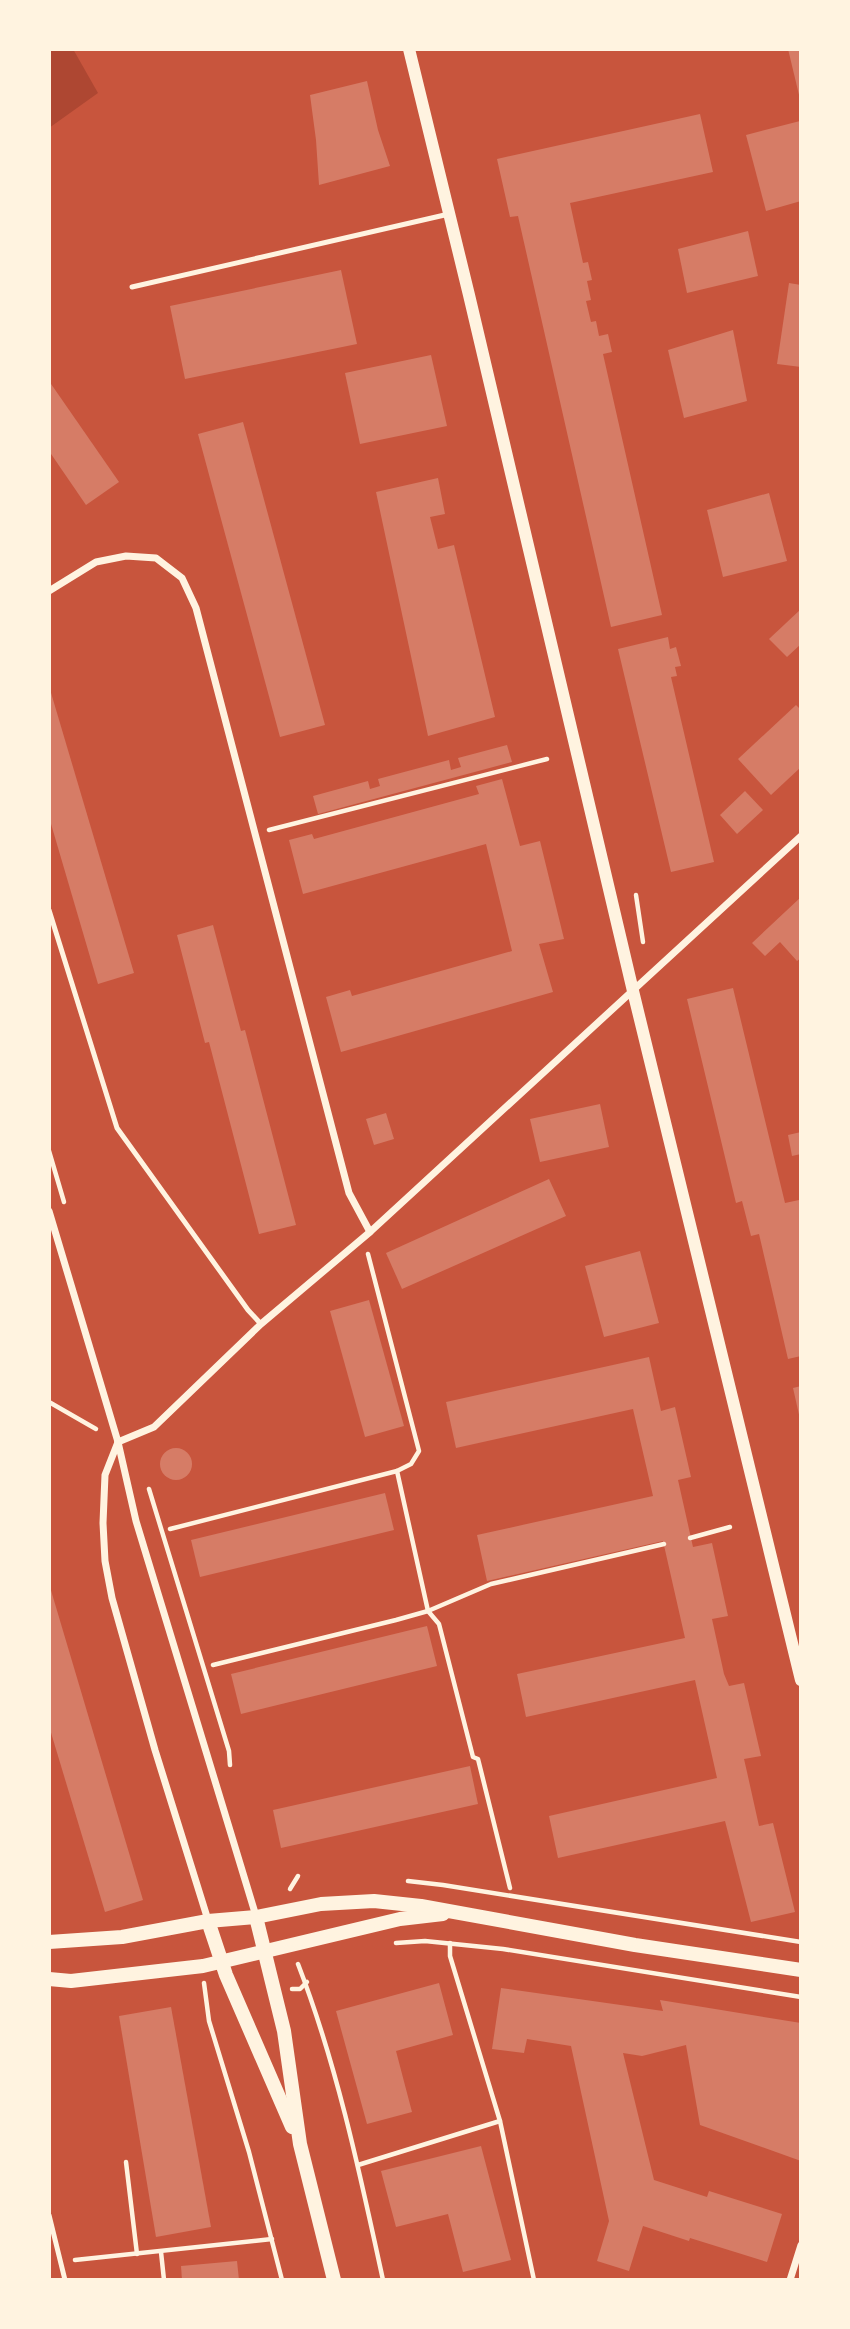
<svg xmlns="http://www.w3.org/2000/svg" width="850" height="2329" font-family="'Exo 2',sans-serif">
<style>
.green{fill:#ae4732}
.building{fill:#d67c66}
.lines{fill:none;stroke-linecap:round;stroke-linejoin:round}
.path{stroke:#fff3e0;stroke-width:4.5}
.service{stroke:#fff3e0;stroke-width:5}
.minor{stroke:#fff3e0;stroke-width:7}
.tertiary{stroke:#fff3e0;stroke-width:12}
.secondary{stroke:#fff3e0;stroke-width:14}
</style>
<rect width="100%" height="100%" fill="#c8553d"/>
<path class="green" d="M49 49H73L98 93 49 128Z"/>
<g class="building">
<path d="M788 49H801V99H800Z"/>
<path d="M367 81 378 130 390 166 319 185 316 140 310 95Z"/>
<path d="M700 114 713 172 570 203 583 263 588 262 592 280 587 281 591 300 586 301 591 322 596 321 599 336 608 334 612 352 603 354 662 615 611 627 518 216 510 217 497 159Z"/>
<path d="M800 121 801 201 766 211 746 135Z"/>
<path d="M748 231 758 276 687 293 678 249Z"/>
<path d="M341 270 357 344 185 379 170 306Z"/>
<path d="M789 283 801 285V367L777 364Z"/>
<path d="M733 330 747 401 684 418 668 350Z"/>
<path d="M431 355 447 426 360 444 345 373Z"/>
<path d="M49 381 119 482 86 505 49 451Z"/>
<path d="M243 422 325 725 280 737 198 434Z"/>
<path d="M438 478 445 514 430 517 438 549 454 545 495 717 428 736 376 492Z"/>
<path d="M769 493 787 561 723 577 707 510Z"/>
<path d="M801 609V644L787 657 769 639Z"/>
<path d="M668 637 670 649 676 647 681 666 675 667 677 676 671 677 714 862 671 872 618 649Z"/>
<path d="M49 686 134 973 98 984 49 817Z"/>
<path d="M796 705 801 710V767L771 795 738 759Z"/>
<path d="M507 745 512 762 318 814 313 796 368 781 370 789 380 786 378 779 449 760 451 770 461 767 458 758Z"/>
<path d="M502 779 520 846 540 841 564 939 539 944 553 992 341 1052 326 997 350 990 352 996 512 951 486 844 303 894 289 840 312 834 314 839 479 794 476 786Z"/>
<path d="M745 791 763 810 737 834 720 815Z"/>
<path d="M801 897V958L797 961 780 942 765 956 752 943Z"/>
<path d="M213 925 241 1031 245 1030 296 1225 259 1234 209 1042 205 1043 177 935Z"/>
<path d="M733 988 785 1203 799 1200 801 1207V1356L788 1359 759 1234 751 1236 742 1201 736 1203 687 999Z"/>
<path d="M600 1104 609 1147 540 1162 530 1119Z"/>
<path d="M386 1113 394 1139 374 1145 366 1119Z"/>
<path d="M801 1132V1154L792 1156 788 1135Z"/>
<path d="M549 1179 566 1216 402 1289 386 1253Z"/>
<path d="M640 1251 659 1323 604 1337 585 1266Z"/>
<path d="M369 1300 404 1426 365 1437 330 1311Z"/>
<path d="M649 1357 661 1411 675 1407 691 1477 678 1480 693 1547 712 1543 728 1616 712 1619 724 1674 729 1686 744 1683 761 1756 744 1759 747 1772 759 1826 773 1823 795 1912 751 1922 725 1821 558 1858 549 1816 717 1778 695 1680 526 1717 517 1674 685 1638 663 1541 487 1581 477 1535 653 1496 633 1409 456 1448 446 1402Z"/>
<path d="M801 1386V1419H800L793 1388Z"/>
<circle cx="176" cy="1464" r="16"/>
<path d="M385 1493 394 1530 200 1577 191 1540Z"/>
<path d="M50 1587 143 1900 105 1912 49 1726Z"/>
<path d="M427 1626 437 1666 241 1714 231 1674Z"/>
<path d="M470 1766 478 1804 281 1848 273 1810Z"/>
<path d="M439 1983 453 2035 396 2051 412 2112 367 2124 336 2011Z"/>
<path d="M501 1988 663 2011 660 2000 801 2023V2161L700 2125 686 2045 642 2056 623 2053 654 2180 707 2197 709 2191 782 2214 767 2262 690 2238 689 2241 643 2226 629 2271 597 2261 609 2221 571 2046 527 2039 524 2053 492 2049Z"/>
<path d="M171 2007 211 2227 156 2237 119 2016Z"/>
<path d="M481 2146 511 2260 463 2272 448 2214 396 2227 381 2171Z"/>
<path d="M237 2261 239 2280H182L181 2266Z"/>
</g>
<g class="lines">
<g class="path">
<path d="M269 830 547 759"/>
<path d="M636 895 643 942"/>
<path d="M49 1151 64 1202"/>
<path d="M49 1402 96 1429"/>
<path d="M397 1471 428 1611 439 1624 473 1757 478 1759 510 1888"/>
<path d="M149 1489 229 1751 230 1765"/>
<path d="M170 1529 397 1471 411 1464 419 1451 368 1254"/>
<path d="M690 1538 730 1527"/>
<path d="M213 1665 396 1620 428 1611 491 1584 664 1544"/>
<path d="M408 1881 443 1885 801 1942"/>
<path d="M290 1889 298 1876"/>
<path d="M396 1943 425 1941 503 1949 801 1997"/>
<path d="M450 1943V1956L500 2121 534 2280"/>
<path d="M298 1964C337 2065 360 2174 383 2280"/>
<path d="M204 1983 209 2021 249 2152 282 2280"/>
<path d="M292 1989H300L307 1982"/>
<path d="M126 2162 137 2254"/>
<path d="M358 2165 500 2121"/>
<path d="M161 2252 164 2280"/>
<path d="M75 2260 272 2239"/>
</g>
<g class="service">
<path d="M132 287 449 214"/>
<path d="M49 910 117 1128 248 1310 261 1324"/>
<path d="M49 2215 65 2280"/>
</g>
<g class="minor">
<path d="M49 591 96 562 126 556 156 558 182 578 196 608 349 1193 370 1232"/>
<path d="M49 1211 118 1442 136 1521 256 1916"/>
<path d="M118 1442 154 1427 261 1324 370 1232 801 836"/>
<path d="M118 1442 105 1475 103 1523 105 1561 112 1598 155 1750 208 1920"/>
<path d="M790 2280 801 2245"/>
</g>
<path class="tertiary" d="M409 49 469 295 633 991 801 1680"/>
<g class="secondary">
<path d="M256 1917 284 2031 300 2144 334 2280"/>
<path d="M208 1921 226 1975 292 2127"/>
<path d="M49 1942 122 1937 208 1921 256 1917 321 1904 374 1901 421 1906 635 1945 801 1970"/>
<path d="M49 1979 71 1981 203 1966 400 1919 443 1914"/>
</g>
</g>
<rect width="850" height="2329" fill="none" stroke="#fff3e0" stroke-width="102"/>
</svg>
